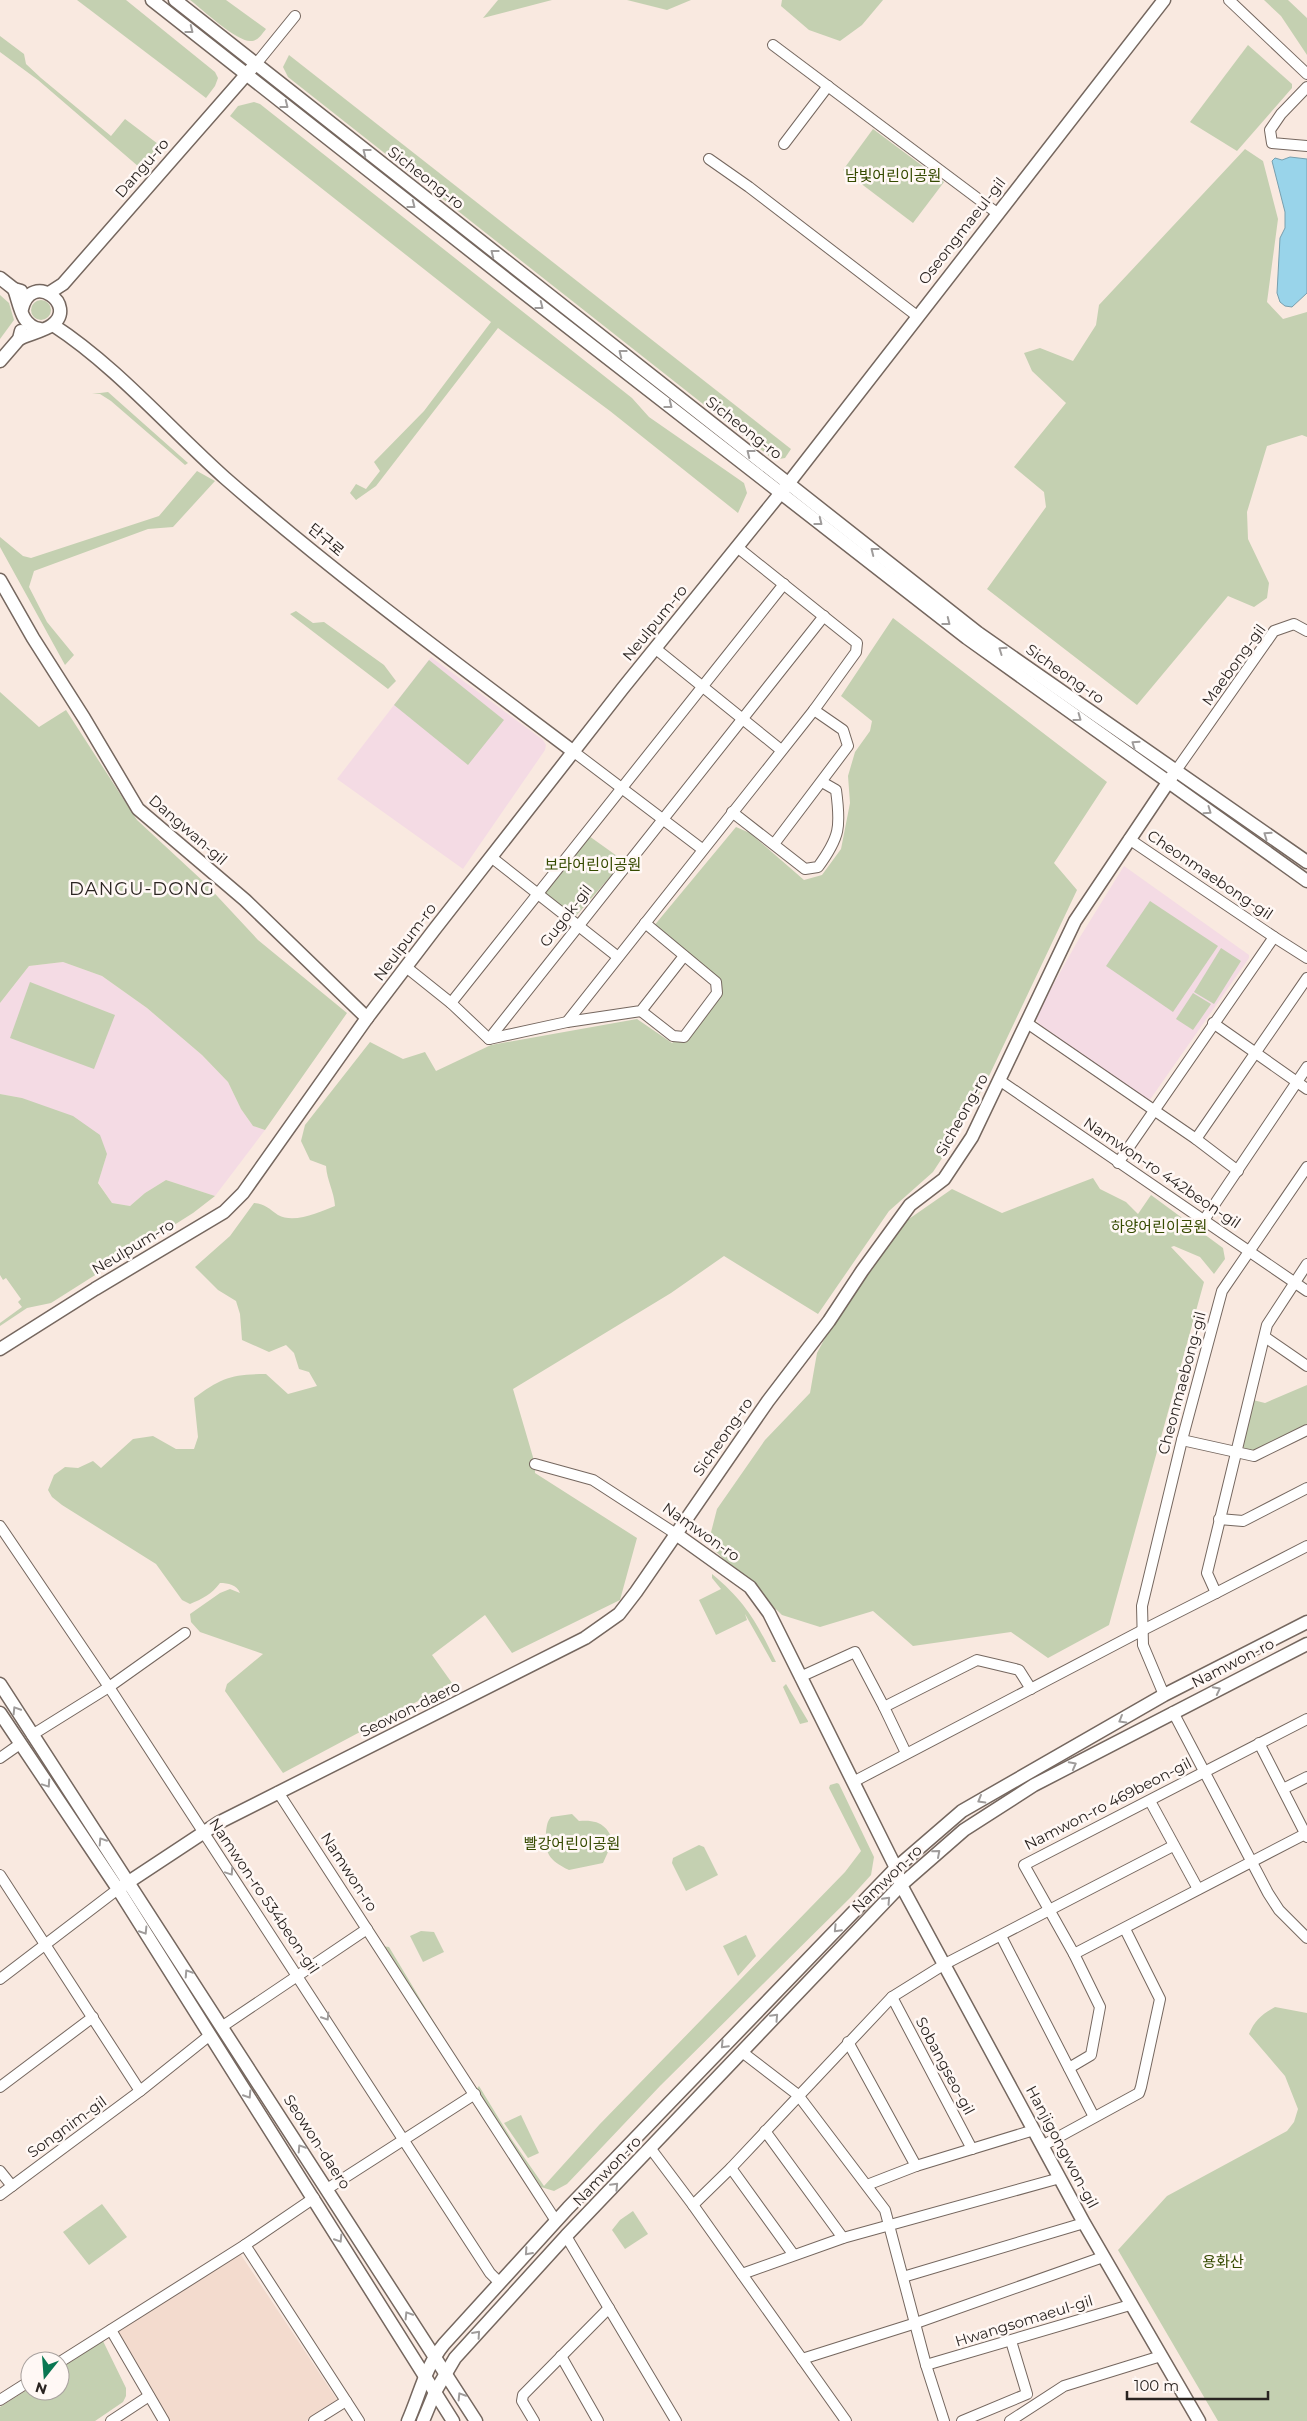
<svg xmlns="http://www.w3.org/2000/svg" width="1307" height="2421" font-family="Montserrat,'Noto Sans KR',sans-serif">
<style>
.built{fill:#f3dbce}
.education{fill:#f4dbe4}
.green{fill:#c4d0b1}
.water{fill:#99d4ea;stroke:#789fae}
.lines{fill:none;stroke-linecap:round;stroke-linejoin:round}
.minor-casing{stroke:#75675f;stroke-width:12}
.tertiary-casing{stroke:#75675f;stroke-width:15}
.minor{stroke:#fff;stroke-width:10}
.tertiary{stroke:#fff;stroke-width:12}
.oneway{stroke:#9f9c9b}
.labels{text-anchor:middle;stroke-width:5;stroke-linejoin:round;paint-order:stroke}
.street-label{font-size:15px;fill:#2a2421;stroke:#fff8f5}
.park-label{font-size:15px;fill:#354a00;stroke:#fff8f5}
.quarter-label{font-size:18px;letter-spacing:1px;fill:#2a2421;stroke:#fff8f5}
</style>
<rect width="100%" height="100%" fill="#f9e9e0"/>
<path class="built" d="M239 2252 338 2401 306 2421H167L117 2333Z"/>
<g class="education">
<path d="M431 657 543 740 546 745 545 750 463 869 337 779Z"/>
<path d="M1124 866 1249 955V958L1149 1101 1146 1102 1039 1024 1035 1017 1080 937Z"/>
<path d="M63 962 102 976 147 1008 202 1055 228 1082 241 1109 253 1126 265 1130 215 1196 166 1180 145 1193 130 1206 112 1203 98 1182 107 1154 22 1098 0 1094V1003L29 966Z"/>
</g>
<g class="green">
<path d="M77 0H126L215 72 218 78 215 86 206 98Z"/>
<path d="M190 0H226L266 29C262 34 258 41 251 41 237 42 203 10 190 0Z"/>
<path d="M498 0H552L483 18Z"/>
<path d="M627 0H691L667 10Z"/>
<path d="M782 0H883L862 25 840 41 809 30 781 6Z"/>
<path d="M1264 0H1288L1307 18V55L1281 16Z"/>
<path d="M0 36 24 54 26 64 41 78 111 136 125 119 162 147 147 165 152 168 147 172 139 167 38 80 0 52Z"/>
<path d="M1248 45 1292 84V88L1237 151 1190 122Z"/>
<path d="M289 55 791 449 785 458 779 459 769 456 288 77 283 67Z"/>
<path d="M254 102 260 104 632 398 649 417 744 483 747 493 738 513 610 411 498 328 376 486 356 500 350 493 356 484 366 489 380 471 374 462 424 411 491 322 230 116 238 106Z"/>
<path d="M873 129 944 182 913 223 843 170Z"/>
<path d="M1245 149 1263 161 1278 219 1267 302 1283 319 1307 312V437L1302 435 1267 446 1247 512 1248 539 1269 583 1267 598 1254 607 1228 596 1137 705 987 589 1046 507 1044 492 1014 467 1066 403 1032 371 1024 353 1040 348 1073 361 1096 325 1099 305Z"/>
<path d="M0 295 9 303 14 320 0 339Z"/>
<circle cx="41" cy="310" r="10"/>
<path d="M108 392 188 463 185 465 111 401 100 394H92Z"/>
<path d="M197 471 215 481 173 527 148 529 34 571 29 587 47 622 74 655 65 665 0 547V537L23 556 31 558 159 516Z"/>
<path d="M296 611 313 623 324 622 384 665 396 681 388 689 290 614Z"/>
<path d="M893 618 1107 782 1054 863 1077 890 989 1076 961 1129 933 1172 889 1211 818 1314 724 1256 671 1293 513 1389 535 1464V1473L637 1538 620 1600 512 1653 485 1615 432 1655 452 1683 283 1773 225 1691 227 1684 263 1654 200 1632 191 1622 190 1614 220 1593 230 1589 240 1593C237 1585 228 1583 220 1583 212 1594 202 1599 190 1604L182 1600 156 1564 62 1505 52 1497 48 1490 54 1475 65 1467 78 1468 93 1461 101 1468 133 1439 153 1436 176 1449H194L198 1437 194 1398C221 1378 231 1374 266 1374L288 1394 317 1386 309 1372 299 1369 294 1353 286 1345 269 1352 242 1340 240 1314 236 1301 218 1290 195 1267 230 1236 254 1203C266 1204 269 1209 278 1215 294 1224 320 1212 335 1206 334 1191 327 1181 326 1166L310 1160 301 1141 305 1125 370 1042 403 1059 425 1052 436 1071 491 1045 637 1019 672 1043 700 1020 719 997 717 978 653 927 736 827 750 833 804 880 822 875 841 849 850 803 848 776 855 752 870 731 872 721 841 696Z"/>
<path d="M429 660 504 720 468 765 394 705Z"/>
<path d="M0 692 39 727 66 710 137 820 205 883 258 940 347 1013 265 1130 253 1126 241 1109 228 1082 202 1055 147 1008 102 976 63 962 29 966 0 1003Z"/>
<path d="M589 836 624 861 575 917 544 893Z"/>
<path d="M1150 901 1218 946 1173 1012 1106 966Z"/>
<path d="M1221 948 1241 961 1214 1004 1194 992Z"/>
<path d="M30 982 115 1015 94 1069 10 1038Z"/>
<path d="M1193 993 1211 1004 1193 1030 1176 1019Z"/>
<path d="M0 1094 22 1098 73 1116 100 1135 107 1154 98 1183 112 1203 130 1206 145 1193 166 1180 215 1196 193 1213 51 1303 27 1308 0 1326V1323L22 1307 18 1302 21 1299 6 1278 3 1280 0 1275Z"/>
<path d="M1093 1178 1100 1189 1126 1202 1138 1214 1151 1195 1223 1248 1225 1259 1214 1274 1200 1257 1174 1246 1171 1247 1204 1282 1109 1625 1048 1658 1011 1632 913 1646 873 1611 820 1627 782 1615 708 1544 717 1509 765 1440 810 1393 817 1353 832 1325 906 1221 952 1189 1002 1213Z"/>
<path d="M1307 1385V1424L1252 1452 1241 1446 1253 1400 1265 1403Z"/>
<path d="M712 1574C746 1602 757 1623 776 1662H772L745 1614 747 1620 716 1635 699 1600 721 1589 712 1578Z"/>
<path d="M786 1684 808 1721V1722L800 1724 783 1687Z"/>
<path d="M837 1783 839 1784 874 1857 871 1875 851 1897 660 2086 567 2184 554 2191 541 2187 475 2091 479 2086 512 2140 544 2186 599 2125 845 1872 861 1851 829 1788 830 1785Z"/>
<path d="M572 1814 579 1821C601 1819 609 1827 615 1847L608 1852 603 1863 569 1870C548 1860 545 1853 546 1832 547 1825 547 1822 551 1817Z"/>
<path d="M699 1845 704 1847 718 1875 686 1891 672 1863 673 1858Z"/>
<path d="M421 1931 434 1932 444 1952 423 1962 410 1936Z"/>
<path d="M746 1935 756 1956 738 1976 723 1946Z"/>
<path d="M382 1946 389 1947 464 2072Z"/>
<path d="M1275 2007 1307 2013V2421H1218L1118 2250 1167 2196 1287 2131 1294 2122 1298 2109 1285 2076 1249 2034C1255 2020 1261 2015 1275 2007Z"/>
<path d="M521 2115 539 2153 528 2158 504 2123Z"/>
<path d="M102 2204 127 2237 89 2265 63 2232Z"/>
<path d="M633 2211 648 2234 625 2249 612 2230 620 2220Z"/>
<path d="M103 2341 126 2388V2396L123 2402 95 2421H0V2407L30 2388V2391H60V2369Z"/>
</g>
<path class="water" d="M1290 157 1307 159V293L1292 307 1285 306 1280 302 1277 293 1280 238 1285 228V212L1272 161 1275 158 1282 160Z"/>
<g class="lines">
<defs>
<g id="minor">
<path d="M1229 0 1307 74"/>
<path d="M773 45 997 213"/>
<path d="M256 64 295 16"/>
<path d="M1307 87 1281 114 1270 130 1272 143 1307 146"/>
<path d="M784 144 828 86"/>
<path d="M709 159 749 187 917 316"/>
<path d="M656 649 781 750"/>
<path d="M574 752 702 849"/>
<path d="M1175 772 1274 631 1294 624 1307 631"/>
<path d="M732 812 805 869 818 867C840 837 841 827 836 790L822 782"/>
<path d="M774 844 848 746 843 730 814 710"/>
<path d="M491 857 618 957"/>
<path d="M1274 937 1307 958"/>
<path d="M406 967 451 1003 489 1039 567 1022 641 1011 684 956"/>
<path d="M451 1003 784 584"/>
<path d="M641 1011 673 1036 684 1037 717 993 716 982 645 923"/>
<path d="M567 1022 814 710 856 652 857 643 737 547"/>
<path d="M1027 1023 1196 1139 1238 1171"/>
<path d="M1213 1023 1307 1089"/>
<path d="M489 1039 824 616"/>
<path d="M999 1080 1307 1291"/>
<path d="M1196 1139 1307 978"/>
<path d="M1118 1163 1274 937 1129 839"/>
<path d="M1204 1220 1307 1067"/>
<path d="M1307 1264 1267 1325 1207 1573 1216 1593 1307 1546"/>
<path d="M1265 1337 1307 1366"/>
<path d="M1182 1440 1254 1456 1307 1430"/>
<path d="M535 1464 593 1480 676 1534"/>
<path d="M1219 1519 1243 1521 1307 1488"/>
<path d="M0 1526 109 1687 490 2273 500 2283"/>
<path d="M800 1677 855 1652 884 1707"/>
<path d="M1164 1695 1143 1645 1142 1606 1182 1440 1222 1291 1307 1167"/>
<path d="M1173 1712 1268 1893 1279 1910 1307 1938"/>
<path d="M32 1735 109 1687 185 1633"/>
<path d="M1259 1743 1307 1837"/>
<path d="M906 1753 884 1707 977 1660 1019 1670 1031 1689"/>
<path d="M0 1758 20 1744"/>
<path d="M853 1782 1141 1631 1216 1593"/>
<path d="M1283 1789 1307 1777"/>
<path d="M278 1792 556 2221"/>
<path d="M1150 1801 1198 1889"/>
<path d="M0 1875 140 2091"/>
<path d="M1001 1936 1094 2117"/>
<path d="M1074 1954 1307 1833"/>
<path d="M0 1979 118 1889"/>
<path d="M892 1997 972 2149"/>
<path d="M223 2026 367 1929"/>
<path d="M848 2042 916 2166"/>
<path d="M742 2052 798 2095 885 2210 926 2365 944 2421"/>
<path d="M1069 2068 1091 2055 1100 2007 1074 1954 1024 1865 1307 1719"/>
<path d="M0 2087 93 2017"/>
<path d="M765 2131 843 2238"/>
<path d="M1042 2146 1139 2093 1141 2087 1160 1999 1125 1929"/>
<path d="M651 2149 693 2205 846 2421"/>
<path d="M731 2168 793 2254"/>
<path d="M0 2171 12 2186"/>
<path d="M867 2185 916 2166 1034 2130"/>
<path d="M327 2189 475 2094"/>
<path d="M0 2195 140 2091 210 2035"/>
<path d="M693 2205 731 2168 892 1997 945 1964 1173 1846"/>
<path d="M566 2236 676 2421"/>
<path d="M245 2245 359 2421"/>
<path d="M742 2274 843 2238 1060 2178"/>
<path d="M903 2277 1084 2223"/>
<path d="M111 2330 164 2421"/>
<path d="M561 2356 598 2421"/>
<path d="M802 2359 916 2323 1103 2257"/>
<path d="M60 2362 245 2245 314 2198"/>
<path d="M926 2365 1130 2305"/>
<path d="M0 2400 30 2381"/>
<path d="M111 2421 149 2396"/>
<path d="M314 2421 346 2401"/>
<path d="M534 2421 522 2401 523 2395 609 2308"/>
<path d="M962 2421 1027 2394 1011 2341"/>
<path d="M1010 2421 1064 2386 1161 2356"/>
</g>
<g id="tertiary">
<path d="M152 0 519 289 967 638 1307 881"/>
<path d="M175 0 978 633 1307 862"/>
<path d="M0 278 14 289 21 291"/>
<path d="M14 289C20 305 21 326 40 329"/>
<path d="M49 293 63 284 252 68"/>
<path d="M53 325C116 366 169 428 225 478 336 575 456 663 574 752"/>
<path d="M19 339C27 335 46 330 52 325 79 305 31 270 22 309"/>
<path d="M0 361 19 339 21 331"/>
<path d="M0 580 33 638 84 718 138 809 245 900 367 1018"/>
<path d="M0 1349 95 1289 224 1212 243 1193 367 1018 434 930 623 688 788 484 1164 0"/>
<path d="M676 1534 750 1587 769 1613 896 1868 901 1885 1084 2223 1199 2421"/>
<path d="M0 1684 476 2421"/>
<path d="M0 1713 118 1889 453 2421"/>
<path d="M118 1889 218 1823 585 1638 619 1614 636 1592 768 1401 829 1321 862 1271 910 1205 944 1179 972 1137 1075 921 1175 772"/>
<path d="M408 2421C420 2394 425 2367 444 2344L568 2208 896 1868 962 1811 1164 1695 1307 1622"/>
<path d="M423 2421 435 2392 455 2358 566 2236 901 1885 964 1830 1034 1785 1307 1644"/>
</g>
</defs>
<use href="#minor" class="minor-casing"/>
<use href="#tertiary" class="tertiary-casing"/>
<use href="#minor" class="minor"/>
<use href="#tertiary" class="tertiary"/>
</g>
<defs><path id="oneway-chevron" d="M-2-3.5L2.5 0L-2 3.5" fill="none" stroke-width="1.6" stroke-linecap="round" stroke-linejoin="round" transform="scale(1.25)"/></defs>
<g class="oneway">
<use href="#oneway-chevron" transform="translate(190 30) rotate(38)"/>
<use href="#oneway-chevron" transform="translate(285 105) rotate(38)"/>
<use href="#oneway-chevron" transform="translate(366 152) rotate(-142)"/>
<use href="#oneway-chevron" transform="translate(412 205) rotate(38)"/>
<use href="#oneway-chevron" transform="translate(494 253) rotate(-142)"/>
<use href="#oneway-chevron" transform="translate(540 306) rotate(38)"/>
<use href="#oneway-chevron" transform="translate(622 353) rotate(-142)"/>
<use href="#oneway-chevron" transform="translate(669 405) rotate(38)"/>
<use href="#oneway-chevron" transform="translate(750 453) rotate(-142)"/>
<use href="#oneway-chevron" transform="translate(819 522) rotate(38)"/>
<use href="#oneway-chevron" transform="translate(874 551) rotate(-142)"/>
<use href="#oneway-chevron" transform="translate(947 622) rotate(38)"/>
<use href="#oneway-chevron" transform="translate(1002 650) rotate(-145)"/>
<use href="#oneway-chevron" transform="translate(1078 718) rotate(36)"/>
<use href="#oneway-chevron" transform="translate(1135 744) rotate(-145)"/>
<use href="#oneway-chevron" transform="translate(1208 811) rotate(35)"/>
<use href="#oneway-chevron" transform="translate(1267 835) rotate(-145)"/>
<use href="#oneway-chevron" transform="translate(1217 1690) rotate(-27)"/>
<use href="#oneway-chevron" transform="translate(16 1710) rotate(-122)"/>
<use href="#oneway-chevron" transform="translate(1122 1720) rotate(150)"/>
<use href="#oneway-chevron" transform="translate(1073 1765) rotate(-28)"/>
<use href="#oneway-chevron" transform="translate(47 1784) rotate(56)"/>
<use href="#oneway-chevron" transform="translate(981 1800) rotate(150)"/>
<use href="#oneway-chevron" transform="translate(102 1841) rotate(-123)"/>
<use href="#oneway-chevron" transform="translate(937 1853) rotate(-41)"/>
<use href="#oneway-chevron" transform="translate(230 1872) rotate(56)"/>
<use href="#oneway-chevron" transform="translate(887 1900) rotate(-47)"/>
<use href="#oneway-chevron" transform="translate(837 1929) rotate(134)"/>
<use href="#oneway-chevron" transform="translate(144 1931) rotate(58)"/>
<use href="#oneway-chevron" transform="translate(188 1973) rotate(-123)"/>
<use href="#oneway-chevron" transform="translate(326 2017) rotate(57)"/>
<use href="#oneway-chevron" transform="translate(775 2017) rotate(-47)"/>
<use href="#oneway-chevron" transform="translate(724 2045) rotate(134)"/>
<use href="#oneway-chevron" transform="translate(248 2095) rotate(57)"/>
<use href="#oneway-chevron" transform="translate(301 2148) rotate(-123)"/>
<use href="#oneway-chevron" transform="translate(615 2186) rotate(-46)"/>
<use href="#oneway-chevron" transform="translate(339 2239) rotate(58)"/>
<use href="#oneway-chevron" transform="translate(528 2252) rotate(132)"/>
<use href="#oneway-chevron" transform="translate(408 2315) rotate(-122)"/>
<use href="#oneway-chevron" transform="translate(477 2334) rotate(-48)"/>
<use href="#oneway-chevron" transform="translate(461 2396) rotate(-122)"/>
</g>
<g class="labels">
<g class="street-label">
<text transform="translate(142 168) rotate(-49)" y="5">Dangu-ro</text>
<text transform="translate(426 178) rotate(38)" y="5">Sicheong-ro</text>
<text transform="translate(962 231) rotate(-52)" y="5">Oseongmaeul-gil</text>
<text transform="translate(744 428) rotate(38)" y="5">Sicheong-ro</text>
<text transform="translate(326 540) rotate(40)" y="5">단구로</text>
<text transform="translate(655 623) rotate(-51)" y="5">Neulpum-ro</text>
<text transform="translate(1234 665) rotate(-54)" y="5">Maebong-gil</text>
<text transform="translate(1065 674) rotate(35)" y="5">Sicheong-ro</text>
<text transform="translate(188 830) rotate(41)" y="5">Dangwan-gil</text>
<text transform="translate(1210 875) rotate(34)" y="5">Cheonmaebong-gil</text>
<text transform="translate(566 916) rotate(-52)" y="5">Gugok-gil</text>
<text transform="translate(405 942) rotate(-53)" y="5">Neulpum-ro</text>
<text transform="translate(962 1115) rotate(-61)" y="5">Sicheong-ro</text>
<text transform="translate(1162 1173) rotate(34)" y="5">Namwon-ro 442beon-gil</text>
<text transform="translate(133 1247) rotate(-31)" y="5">Neulpum-ro</text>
<text transform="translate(1182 1383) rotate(-75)" y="5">Cheonmaebong-gil</text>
<text transform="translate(723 1437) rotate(-55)" y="5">Sicheong-ro</text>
<text transform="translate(701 1532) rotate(35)" y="5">Namwon-ro</text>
<text transform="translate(1233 1663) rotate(-27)" y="5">Namwon-ro</text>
<text transform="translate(410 1709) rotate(-26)" y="5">Seowon-daero</text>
<text transform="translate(1108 1804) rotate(-27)" y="5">Namwon-ro 469beon-gil</text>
<text transform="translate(349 1872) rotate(57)" y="5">Namwon-ro</text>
<text transform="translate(887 1879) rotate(-44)" y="5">Namwon-ro</text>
<text transform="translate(264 1896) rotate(56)" y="5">Namwon-ro 534beon-gil</text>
<text transform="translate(945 2066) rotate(62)" y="5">Sobangseo-gil</text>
<text transform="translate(67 2127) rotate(-36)" y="5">Songnim-gil</text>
<text transform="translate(317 2142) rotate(57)" y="5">Seowon-daero</text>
<text transform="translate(1062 2147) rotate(62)" y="5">Hanjigongwon-gil</text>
<text transform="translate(607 2171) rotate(-46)" y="5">Namwon-ro</text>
<text transform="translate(1024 2321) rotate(-17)" y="5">Hwangsomaeul-gil</text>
</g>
<g class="park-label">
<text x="893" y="181">남빛어린이공원</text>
<text x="593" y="870">보라어린이공원</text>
<text x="1159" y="1232">하양어린이공원</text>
<text x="572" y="1849">빨강어린이공원</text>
<text x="1223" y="2267">용화산</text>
</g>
<g class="quarter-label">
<text x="142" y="895">DANGU-DONG</text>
</g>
</g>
<g transform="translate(45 2376) rotate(197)"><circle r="24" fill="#fff8f5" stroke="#aaa3a0"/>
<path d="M0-4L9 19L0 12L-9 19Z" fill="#097752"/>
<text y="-8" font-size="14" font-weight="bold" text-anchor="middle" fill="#2a2421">N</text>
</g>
<path d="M1127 2391v8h141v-8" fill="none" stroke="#2a2421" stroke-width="2.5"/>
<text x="1134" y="2391" font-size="15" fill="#2a2421" stroke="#fff8f5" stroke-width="4" paint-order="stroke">100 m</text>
</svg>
